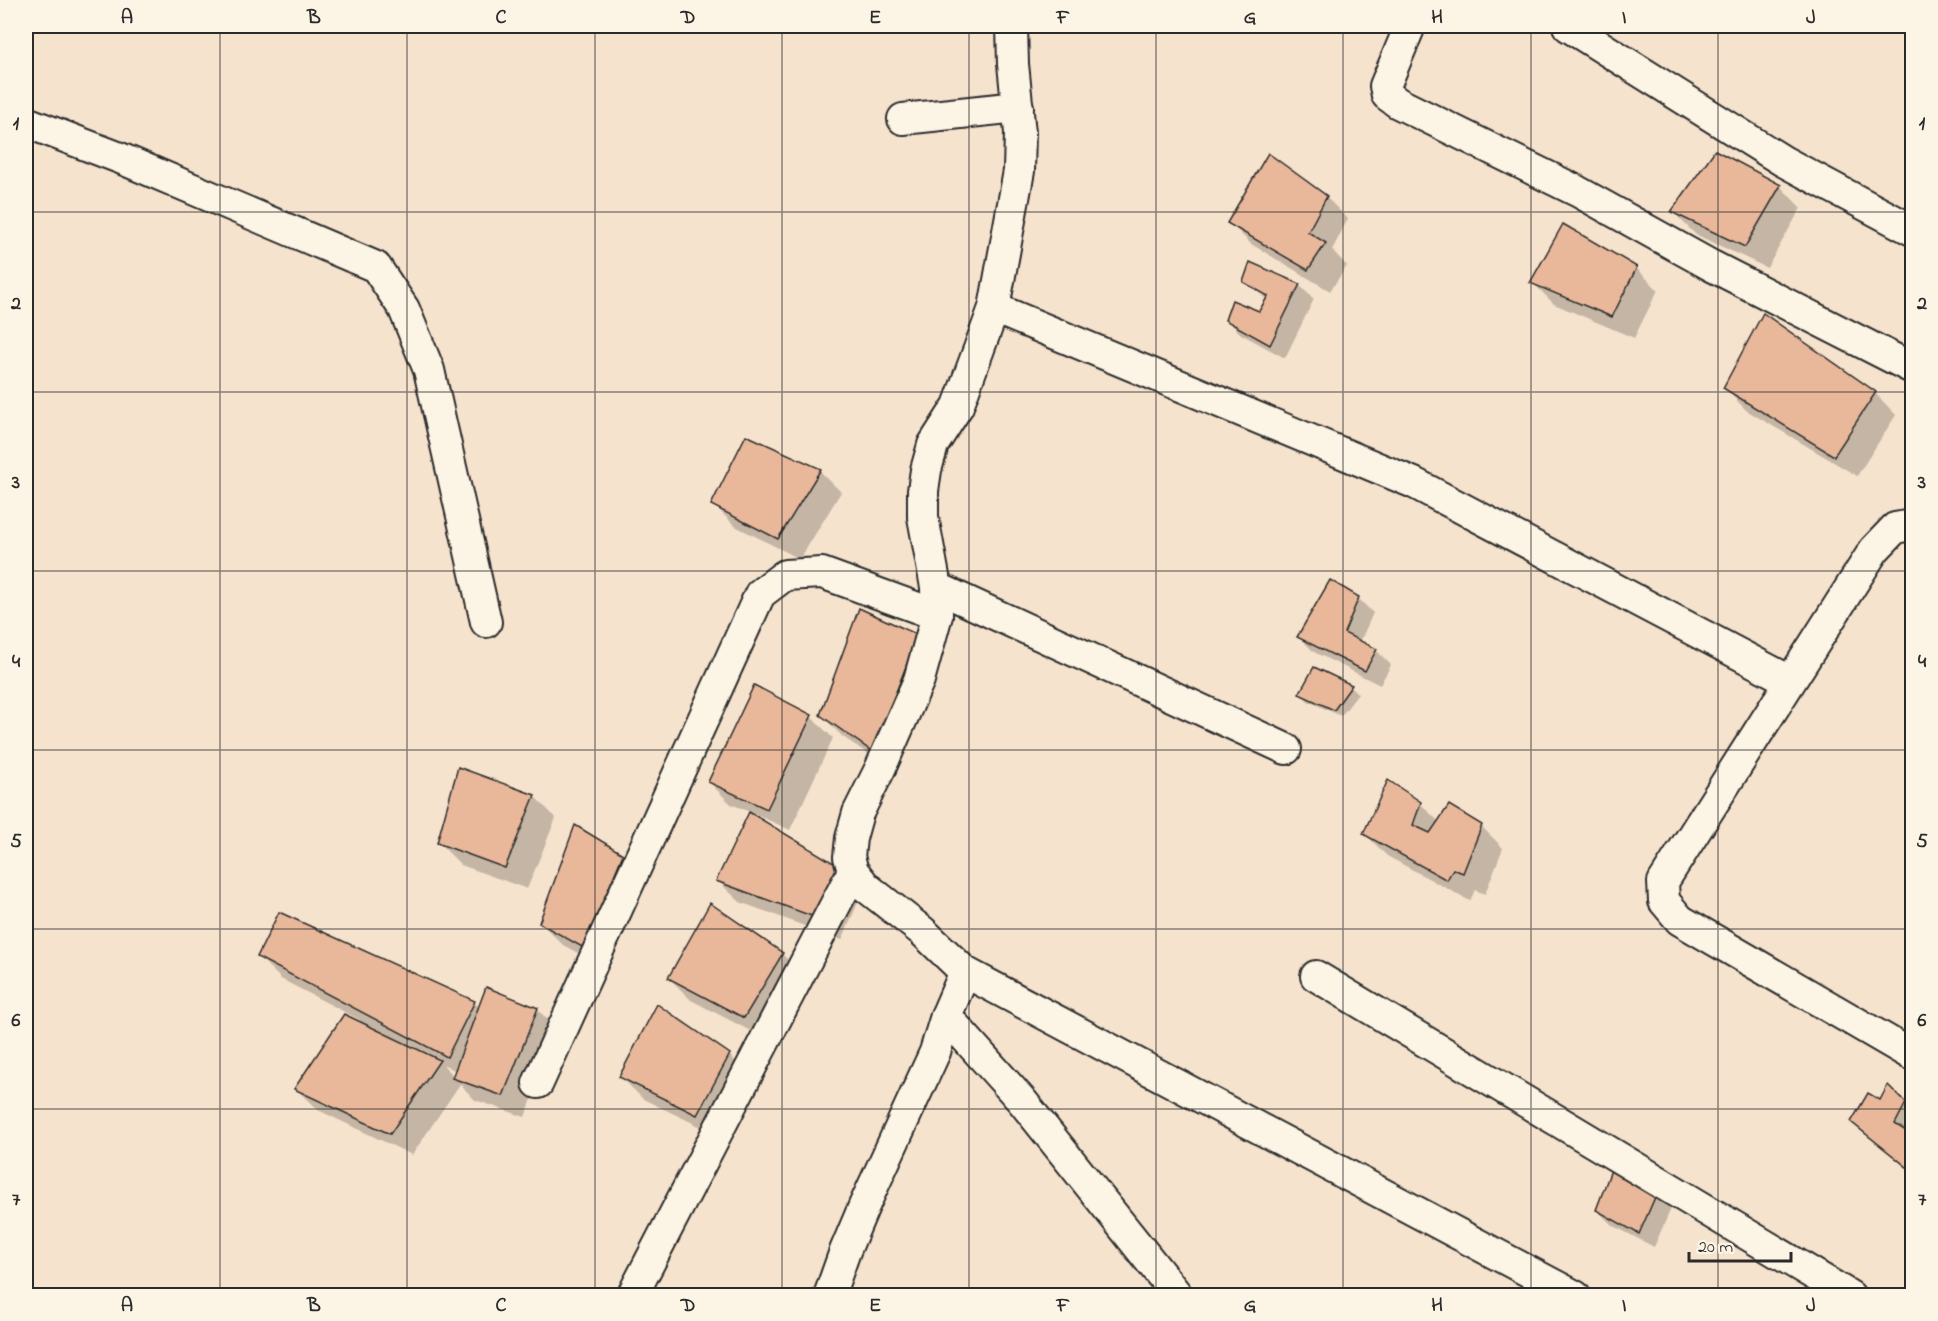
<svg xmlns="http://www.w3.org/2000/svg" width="1938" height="1321" font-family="'Indie Flower',sans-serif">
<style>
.shadow{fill:#0003;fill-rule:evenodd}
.building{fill:#e9b89a;stroke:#2b2b2b;stroke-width:1.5}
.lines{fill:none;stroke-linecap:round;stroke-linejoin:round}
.minor-casing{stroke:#2b2b2b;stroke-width:34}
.minor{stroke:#fcf5e5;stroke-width:30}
.grid{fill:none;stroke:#2b2b2b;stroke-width:1.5;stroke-opacity:0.55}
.neatline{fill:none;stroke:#2b2b2b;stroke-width:2}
.grid-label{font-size:20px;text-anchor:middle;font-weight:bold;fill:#2b2b2b}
</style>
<rect width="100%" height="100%" fill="#f6e3ce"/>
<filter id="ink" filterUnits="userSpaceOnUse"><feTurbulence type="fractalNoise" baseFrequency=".0167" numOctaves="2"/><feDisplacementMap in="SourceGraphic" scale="12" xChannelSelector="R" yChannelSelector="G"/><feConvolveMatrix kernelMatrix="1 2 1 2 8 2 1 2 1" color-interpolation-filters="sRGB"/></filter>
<g filter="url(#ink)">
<g class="shadow">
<path d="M1780 186 1801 208 1767 268 1695 234 1673 212Z"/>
<path d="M1326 197 1348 219 1332 250 1347 266 1330 291 1251 244 1229 222Z"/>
<path d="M1636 268 1658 290 1634 338 1554 304 1532 282Z"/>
<path d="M1245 281 1299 285 1314 299 1285 358 1241 334 1227 320 1260 313 1267 300Z"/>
<path d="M1725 388 1875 393 1896 415 1857 476 1746 410Z"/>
<path d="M820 471 841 492 800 559 735 526 713 504Z"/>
<path d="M1358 598 1373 613 1360 642 1376 650 1391 665 1380 685 1314 652 1299 637Z"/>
<path d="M860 610 939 658 895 772 843 737 821 715Z"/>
<path d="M1314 669 1351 687 1358 694 1341 716 1308 701 1301 694Z"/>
<path d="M811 717 833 738 790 830 753 813 752 815 863 891 842 940 740 902 718 881 750 812 731 804 709 782Z"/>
<path d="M1389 782 1421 804 1439 822 1481 826 1503 848 1485 894 1475 890 1470 901 1387 856 1365 834Z"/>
<path d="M534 796 556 818 527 889 461 865 439 843Z"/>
<path d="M576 828 623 855 645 877 606 968 563 945 541 923Z"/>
<path d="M782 954 804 976 766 1039 691 1000 669 978Z"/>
<path d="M259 957 474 1002 480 1008 537 1009 559 1031 525 1117 475 1100 460 1084 412 1155 318 1110 296 1089 360 1020 281 979ZM445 1065 456 1071 454 1076 444 1066Z"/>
<path d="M657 1006 729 1055 751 1077 720 1136 643 1099 621 1077Z"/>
<path d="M1888 1087 1912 1111V1173L1868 1136 1853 1121 1880 1102Z"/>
<path d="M1614 1165 1673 1204 1654 1247 1612 1225 1597 1210Z"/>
</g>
<g class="building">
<path d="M1715 150 1781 185 1745 247 1671 212Z"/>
<path d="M1268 153 1327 196 1308 232 1326 243 1308 270 1227 223Z"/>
<path d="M1563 224 1637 267 1612 317 1530 283Z"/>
<path d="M1250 262 1300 284 1270 345 1225 320 1232 300 1259 311 1268 296 1243 282Z"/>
<path d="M1763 313 1876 392 1834 456 1723 388Z"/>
<path d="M746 435 821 469 778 539 711 505Z"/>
<path d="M1330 580 1359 597 1344 633 1377 649 1365 671 1297 637Z"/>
<path d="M859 608 918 635 873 752 820 715Z"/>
<path d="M1314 667 1352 685 1334 710 1299 694Z"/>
<path d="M754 685 812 715 767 809 708 782Z"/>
<path d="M458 767 535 795 505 868 437 843Z"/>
<path d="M1388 780 1421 802 1413 825 1430 833 1449 805 1482 825 1463 873 1453 869 1447 880 1363 834Z"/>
<path d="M749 812 842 868 820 919 716 881Z"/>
<path d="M575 825 623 854 584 948 539 923Z"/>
<path d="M710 903 783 953 744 1018 668 978Z"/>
<path d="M279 912 475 1001 447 1057 257 957Z"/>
<path d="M486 987 538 1008 503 1096 452 1078Z"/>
<path d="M657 1004 730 1054 697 1115 619 1077Z"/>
<path d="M344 1014 440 1060 390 1134 294 1089Z"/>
<path d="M1888 1085 1906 1103 1895 1124 1909 1133 1912 1129V1173L1911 1175 1912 1171 1851 1122 1868 1093 1880 1100Z"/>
<path d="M1614 1162 1659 1188 1639 1234 1596 1210Z"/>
</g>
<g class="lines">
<defs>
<g id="minor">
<path d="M1012 26 1013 64 1020 133 1019 171 994 308 958 406 933 445 926 470 923 491V517L936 587 937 615 919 680 880 769 858 813 851 838 849 857 853 871 866 887 922 931 965 972 1575 1296"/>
<path d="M1410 26 1385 86 1387 95 1398 103 1577 191 1712 266 1912 368"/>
<path d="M1568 26 1783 161 1912 230"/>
<path d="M903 119 1018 107"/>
<path d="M26 122 120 158 376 267 404 309 429 370 486 622"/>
<path d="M994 308 1414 483 1790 681"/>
<path d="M1912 525 1895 528 1874 550 1663 882 1664 901 1680 920 1912 1055"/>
<path d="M936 587 1286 749"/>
<path d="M1316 976 1850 1296"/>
<path d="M946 1016 1023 1102 1178 1296"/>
<path d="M538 1083 760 594 785 575 822 573 937 615"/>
<path d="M632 1296 853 871"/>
<path d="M829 1296 845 1251 864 1206 935 1052 946 1016 965 972"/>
</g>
</defs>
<use href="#minor" class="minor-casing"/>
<use href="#minor" class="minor"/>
</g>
</g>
<path class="grid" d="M220 26V1296M407 26V1296M595 26V1296M782 26V1296M969 26V1296M1156 26V1296M1343 26V1296M1531 26V1296M1718 26V1296M26 212H1912M26 392H1912M26 571H1912M26 750H1912M26 929H1912M26 1109H1912"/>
<rect width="1938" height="1321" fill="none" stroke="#fcf5e5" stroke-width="66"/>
<path d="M1689 1252v9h102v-9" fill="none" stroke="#2b2b2b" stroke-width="3"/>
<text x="1698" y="1252" font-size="18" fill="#2b2b2b" stroke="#fcf5e5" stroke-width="4.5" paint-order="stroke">20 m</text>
<rect x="33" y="33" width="1872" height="1255" class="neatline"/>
<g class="grid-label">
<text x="127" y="23">A</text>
<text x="314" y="23">B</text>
<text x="501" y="23">C</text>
<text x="688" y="23">D</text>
<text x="875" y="23">E</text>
<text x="1063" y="23">F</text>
<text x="1250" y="23">G</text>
<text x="1437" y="23">H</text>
<text x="1624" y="23">I</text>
<text x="1811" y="23">J</text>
<text x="16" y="129">1</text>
<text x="1922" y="129">1</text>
<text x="16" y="309">2</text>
<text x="1922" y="309">2</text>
<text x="16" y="488">3</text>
<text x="1922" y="488">3</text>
<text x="16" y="667">4</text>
<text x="1922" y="667">4</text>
<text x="16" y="847">5</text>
<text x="1922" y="847">5</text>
<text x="16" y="1026">6</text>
<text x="1922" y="1026">6</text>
<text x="16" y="1205">7</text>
<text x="1922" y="1205">7</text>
<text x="127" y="1311">A</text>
<text x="314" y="1311">B</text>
<text x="501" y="1311">C</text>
<text x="688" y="1311">D</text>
<text x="875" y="1311">E</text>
<text x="1063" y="1311">F</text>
<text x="1250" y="1311">G</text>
<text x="1437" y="1311">H</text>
<text x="1624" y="1311">I</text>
<text x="1811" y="1311">J</text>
</g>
</svg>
